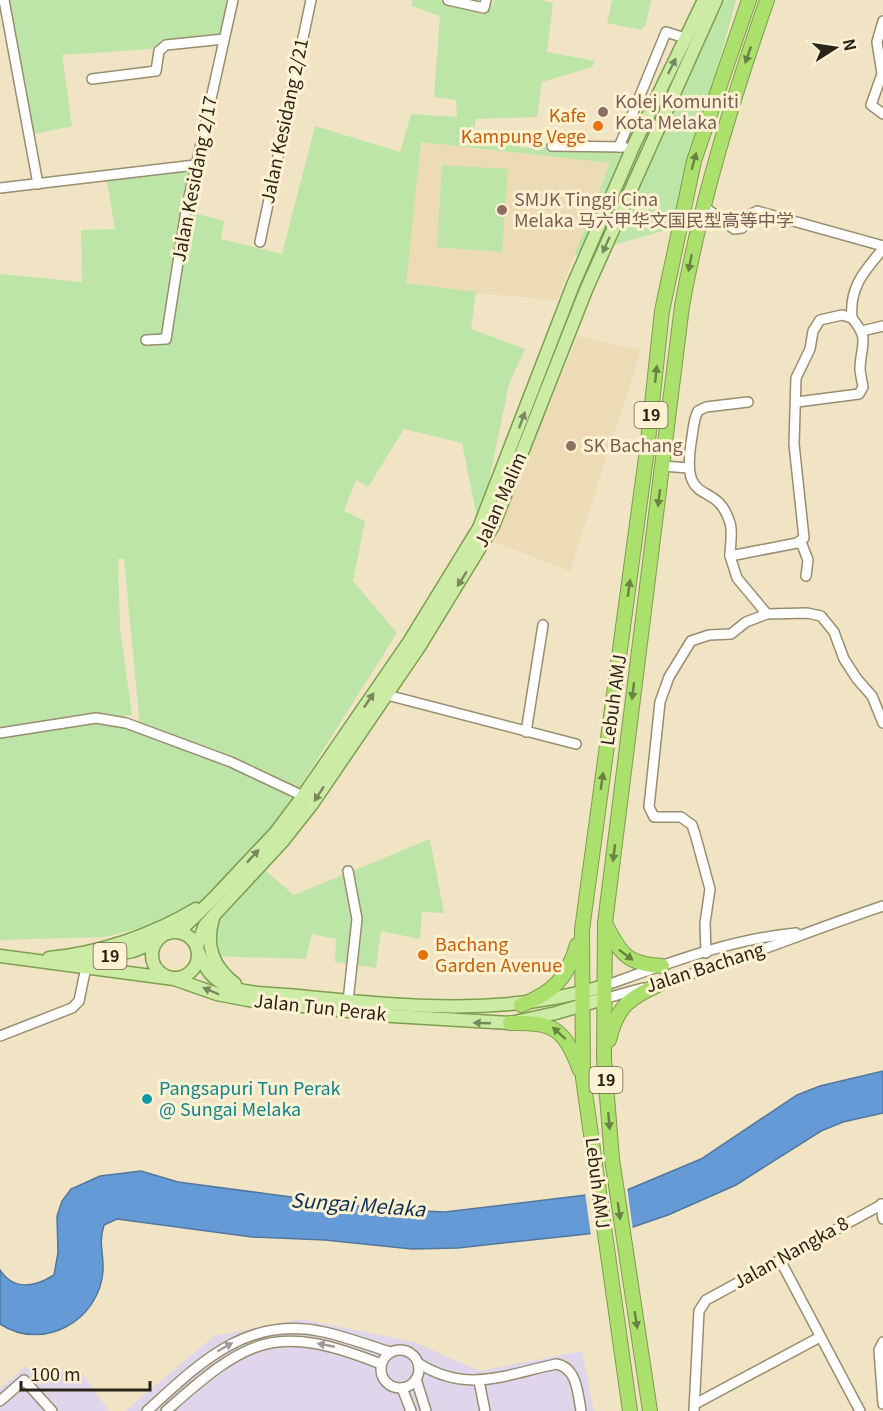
<svg xmlns="http://www.w3.org/2000/svg" width="883" height="1411" font-family="Georgia,'Noto Sans SC',serif">
<style>
.commercial{fill:#e0d6eb}
.built{fill:#ecdbb4}
.green{fill:#bce5a7;fill-rule:evenodd}
.water{fill:#649ad6;stroke:#52779d;stroke-width:1.5}
.pier{fill:#f1e4c4}
.lines{fill:none;stroke-linecap:round;stroke-linejoin:round}
.minor-casing{stroke:#998d6f;stroke-width:12}
.major-casing{stroke:#7d9e4e;stroke-width:15}
.highway-casing{stroke:#7d9e4e;stroke-width:16}
.minor{stroke:#fff;stroke-width:9}
.major{stroke:#cceca6;stroke-width:12}
.highway{stroke:#aae06b;stroke-width:14}
.oneway{fill:#6a8242}
.oneway2{fill:#7a885f}
.oneway3{fill:#9f9c97}
.education-dot{fill:#8d6e63;stroke:#fff1d1;stroke-width:2}
.food-dot{fill:#e8710a;stroke:#fff1d1;stroke-width:2}
.culture-dot{fill:#0f9aa8;stroke:#fff1d1;stroke-width:2}
.labels{text-anchor:middle;stroke-width:6;stroke-linejoin:round;paint-order:stroke}
.shield{fill:#fff1d1;stroke:#696250;stroke-width:1.5}
.shield-label{font-size:16px;font-weight:bold;fill:#292418}
.education-label{font-size:18px;fill:#785e54;stroke:#fff1d1;text-anchor:start}
.food-label{font-size:18px;fill:#c56008;stroke:#fff1d1;text-anchor:end}
.street-label{font-size:18px;fill:#292418;stroke:#fff1d1}
.culture-label{font-size:18px;fill:#0d838f;stroke:#fff1d1;text-anchor:start}
.water-label{font-size:20px;font-style:italic;fill:#093057;stroke:#fff1d1}
</style>
<rect width="100%" height="100%" fill="#f1e4c4"/>
<g class="commercial">
<path d="M301 1319 414 1342 480 1371 582 1351 594 1411H125L214 1336Z"/>
<path d="M25 1367 82 1373 109 1411H0V1389Z"/>
</g>
<g class="built">
<path d="M421 142 610 163 557 300 403 287Z"/>
<path d="M578 336 641 350 570 571 492 541Z"/>
</g>
<g class="green">
<path d="M4 0H231L224 39 152 49 62 55 72 126 30 135Z"/>
<path d="M412 0H447L484 8 493 5 494 0H540L553 3 547 52 595 61 592 67 542 82 537 117 475 119V140L530 148 633 147 647 153 719 0H736L674 228 574 256 610 163 421 142 406 283 476 292 471 329 525 349 509 384 479 528 462 443 404 429 368 487 356 480 344 511 365 521 353 581 397 633 296 793 260 866 294 895 430 839 444 913 422 912 420 939 381 931 376 968 335 962 336 939 312 934 306 959 211 956 210 928 199 913 104 937 0 940V274L82 282 81 230 115 229 106 175 195 165 186 211 224 221 221 239 282 254 315 126 400 152 411 114 457 117 456 100 434 97 440 16 412 6ZM118 559H124L140 727 99 718 132 715 120 629Z"/>
<path d="M612 0H651L646 24 642 30 607 23Z"/>
<path d="M442 165 508 169 502 252 437 247Z"/>
</g>
<path class="water" d="M883 1071V1113L843 1122 821 1131 736 1185 668 1215 633 1227 587 1234 458 1248 412 1249 325 1240 252 1237 117 1219 104 1225C98 1245 104 1252 103 1271 99 1321 43 1352 0 1324V1270C14 1291 35 1287 54 1275L58 1253 57 1216 62 1201 71 1189 100 1176 141 1171 178 1182 381 1209 445 1212 627 1190 701 1159 797 1095 820 1086Z"/>
<path class="pier" d="M627 1187 633 1230 591 1236 585 1192Z"/>
<g class="lines">
<defs>
<g id="minor">
<path d="M4 0 38 184"/>
<path d="M448 0 484 8 486 0"/>
<path d="M883 21 877 42 882 74 871 105 883 114"/>
<path d="M92 79 156 71 159 51 166 45 224 39"/>
<path d="M552 146 624 147"/>
<path d="M619 147 666 32 685 38"/>
<path d="M0 188 195 165"/>
<path d="M702 205 734 229 742 228 751 214 757 211 883 246"/>
<path d="M260 242 311 0"/>
<path d="M852 318 842 315 820 320 813 331 810 349 796 378 794 444 804 538 797 543 730 556 737 578 767 614 807 613 821 616 834 632 844 659 857 679 872 696 883 723"/>
<path d="M862 331 883 326"/>
<path d="M146 340 166 339 186 211 233 0"/>
<path d="M797 402 859 394 863 387C862 380 860 374 860 368 861 343 870 340 852 318 849 288 864 271 883 249"/>
<path d="M663 466 688 468"/>
<path d="M801 542 808 560 806 576"/>
<path d="M730 556C730 546 733 532 730 523 717 478 681 510 691 443 693 433 693 420 698 411L706 407 748 402"/>
<path d="M387 695 576 744"/>
<path d="M526 732 543 625"/>
<path d="M0 733 96 718 126 723 231 762 303 796"/>
<path d="M706 953 705 923 710 889 695 834 692 825 681 817H654L649 807 660 702 669 677 691 641 709 635 731 634 746 622 767 614"/>
<path d="M659 984C735 962 808 931 883 906"/>
<path d="M604 986C666 964 731 939 796 933"/>
<path d="M603 999 643 988"/>
<path d="M348 1001 357 919 348 871"/>
<path d="M0 1036 72 1008 79 1001 86 967"/>
<path d="M881 1204 883 1219"/>
<path d="M780 1260 860 1411"/>
<path d="M883 1342 879 1350 883 1404"/>
<circle cx="400" cy="1369" r="19"/>
<path d="M418 1363C467 1394 504 1375 556 1364 577 1367 578 1394 581 1411"/>
<path d="M416 1379 426 1411"/>
<path d="M479 1381 485 1411"/>
<path d="M402 1388 411 1411"/>
<path d="M0 1401 24 1380 52 1411"/>
<path d="M695 1404 820 1337"/>
<path d="M147 1411C200 1363 246 1315 324 1332 346 1337 368 1345 390 1352"/>
<path d="M166 1411C248 1338 275 1322 381 1364"/>
<path d="M694 1411 699 1311 706 1300 883 1204"/>
</g>
<g id="major">
<path d="M213 918C205 945 212 966 235 984"/>
<path d="M174 931 185 926 213 899 276 832 303 796 409 642 479 528 573 285 633 147 704 0"/>
<circle cx="175" cy="955" r="23"/>
<path d="M197 946 205 925 282 842 312 804 419 647 493 526 586 290 716 0"/>
<path d="M198 951C203 963 208 974 219 981 240 996 275 993 299 996 401 1006 504 1017 604 986"/>
<path d="M0 956 174 979 217 994 248 1000 393 1016 510 1023 556 1013 603 999"/>
<path d="M49 958C100 953 153 935 196 909"/>
<path d="M78 962 133 951 156 942"/>
</g>
<g id="highway">
<path d="M606 925C621 955 628 964 662 966"/>
<path d="M521 1005C553 993 568 977 577 945"/>
<path d="M510 1023C555 1022 564 1029 580 1070"/>
<path d="M609 1040C618 1003 631 998 664 982"/>
<path d="M630 1411 583 1078 582 930 647 450 662 311 694 161 749 0"/>
<path d="M650 1411 612 1159 604 1059 605 923 682 306C701 201 732 101 767 0"/>
</g>
</defs>
<use href="#minor" class="minor-casing"/>
<use href="#major" class="major-casing"/>
<use href="#highway" class="highway-casing"/>
<use href="#minor" class="minor"/>
<use href="#major" class="major"/>
<use href="#highway" class="highway"/>
</g>
<defs><path id="oneway-solid" d="M-6-.8H1V-3.2L6.5 0L1 3.2V.8H-6Z" transform="scale(1.5)"/></defs>
<g class="oneway">
<use href="#oneway-solid" transform="translate(748 55) rotate(109)"/>
<use href="#oneway-solid" transform="translate(694 161) rotate(-75)"/>
<use href="#oneway-solid" transform="translate(690 263) rotate(101)"/>
<use href="#oneway-solid" transform="translate(656 374) rotate(-84)"/>
<use href="#oneway-solid" transform="translate(659 498) rotate(97)"/>
<use href="#oneway-solid" transform="translate(629 588) rotate(-82)"/>
<use href="#oneway-solid" transform="translate(633 691) rotate(97)"/>
<use href="#oneway-solid" transform="translate(602 781) rotate(-82)"/>
<use href="#oneway-solid" transform="translate(614 853) rotate(97)"/>
<use href="#oneway-solid" transform="translate(626 955) rotate(37)"/>
<use href="#oneway-solid" transform="translate(559 1033) rotate(-138)"/>
<use href="#oneway-solid" transform="translate(609 1121) rotate(85)"/>
<use href="#oneway-solid" transform="translate(619 1211) rotate(82)"/>
<use href="#oneway-solid" transform="translate(636 1320) rotate(81)"/>
</g>
<g class="oneway2">
<use href="#oneway-solid" transform="translate(672 66) rotate(-64)"/>
<use href="#oneway-solid" transform="translate(606 245) rotate(114)"/>
<use href="#oneway-solid" transform="translate(522 420) rotate(-70)"/>
<use href="#oneway-solid" transform="translate(462 579) rotate(122)"/>
<use href="#oneway-solid" transform="translate(369 700) rotate(-56)"/>
<use href="#oneway-solid" transform="translate(319 794) rotate(123)"/>
<use href="#oneway-solid" transform="translate(253 856) rotate(-47)"/>
<use href="#oneway-solid" transform="translate(211 991) rotate(-157)"/>
<use href="#oneway-solid" transform="translate(482 1023) rotate(-178)"/>
</g>
<g class="oneway3">
<use href="#oneway-solid" transform="translate(326 1345) rotate(-169)"/>
<use href="#oneway-solid" transform="translate(225 1347) rotate(-30)"/>
</g>
<g class="education-dot">
<circle cx="603" cy="112" r="6"/>
<circle cx="502" cy="210" r="6"/>
<circle cx="571" cy="446" r="6"/>
</g>
<g class="food-dot">
<circle cx="598" cy="126" r="6"/>
<circle cx="423" cy="955" r="6"/>
</g>
<circle class="culture-dot" cx="147" cy="1099" r="6"/>
<g class="labels">
<g class="shield">
<rect x="634.5" y="402" width="33" height="26" rx="4.5"/>
<rect x="93.5" y="943" width="33" height="26" rx="4.5"/>
<rect x="589.5" y="1067" width="33" height="26" rx="4.5"/>
</g>
<g class="shield-label">
<text x="651" y="421">19</text>
<text x="110" y="962">19</text>
<text x="606" y="1086">19</text>
</g>
<g class="education-label">
<text x="615" y="108">Kolej Komuniti<tspan x="615" dy="21">Kota Melaka</tspan></text>
<text x="514" y="206">SMJK Tinggi Cina<tspan x="514" dy="21">Melaka 马六甲华文国民型高等中学</tspan></text>
<text x="583" y="452">SK Bachang</text>
</g>
<g class="food-label">
<text x="586" y="122">Kafe<tspan x="586" dy="21">Kampung Vege</tspan></text>
<text x="435" y="951" text-anchor="start">Bachang<tspan x="435" dy="21">Garden Avenue</tspan></text>
</g>
<g class="street-label">
<text transform="translate(285 121) rotate(-78)" y="6">Jalan Kesidang 2/21</text>
<text transform="translate(195 179) rotate(-79)" y="6">Jalan Kesidang 2/17</text>
<text transform="translate(501 500) rotate(-66)" y="6">Jalan Malim</text>
<text transform="translate(614 700) rotate(-82)" y="6">Lebuh AMJ</text>
<text transform="translate(705 968) rotate(-18)" y="6">Jalan Bachang</text>
<text transform="translate(320 1008) rotate(6)" y="6">Jalan Tun Perak</text>
<text transform="translate(597 1183) rotate(83)" y="6">Lebuh AMJ</text>
<text transform="translate(791 1253) rotate(-29)" y="6">Jalan Nangka 8</text>
</g>
<g class="culture-label">
<text x="159" y="1095">Pangsapuri Tun Perak<tspan x="159" dy="21">@ Sungai Melaka</tspan></text>
</g>
<g class="water-label">
<text transform="translate(358 1205) rotate(4)" y="7">Sungai Melaka</text>
</g>
</g>
<g transform="translate(835 48) rotate(78)" stroke="#fff1d1" stroke-width="4.5" paint-order="stroke">
<path d="M0-4.5L10 22L0 15L-10 22Z" fill="#292418"/>
<text y="-9" font-size="16" font-weight="bold" text-anchor="middle" fill="#292418">N</text>
</g>
<path d="M21 1381v9h129v-9" fill="none" stroke="#292418" stroke-width="3"/>
<text x="30" y="1381" font-size="18" fill="#292418" stroke="#fff1d1" stroke-width="4.5" paint-order="stroke">100 m</text>
</svg>
